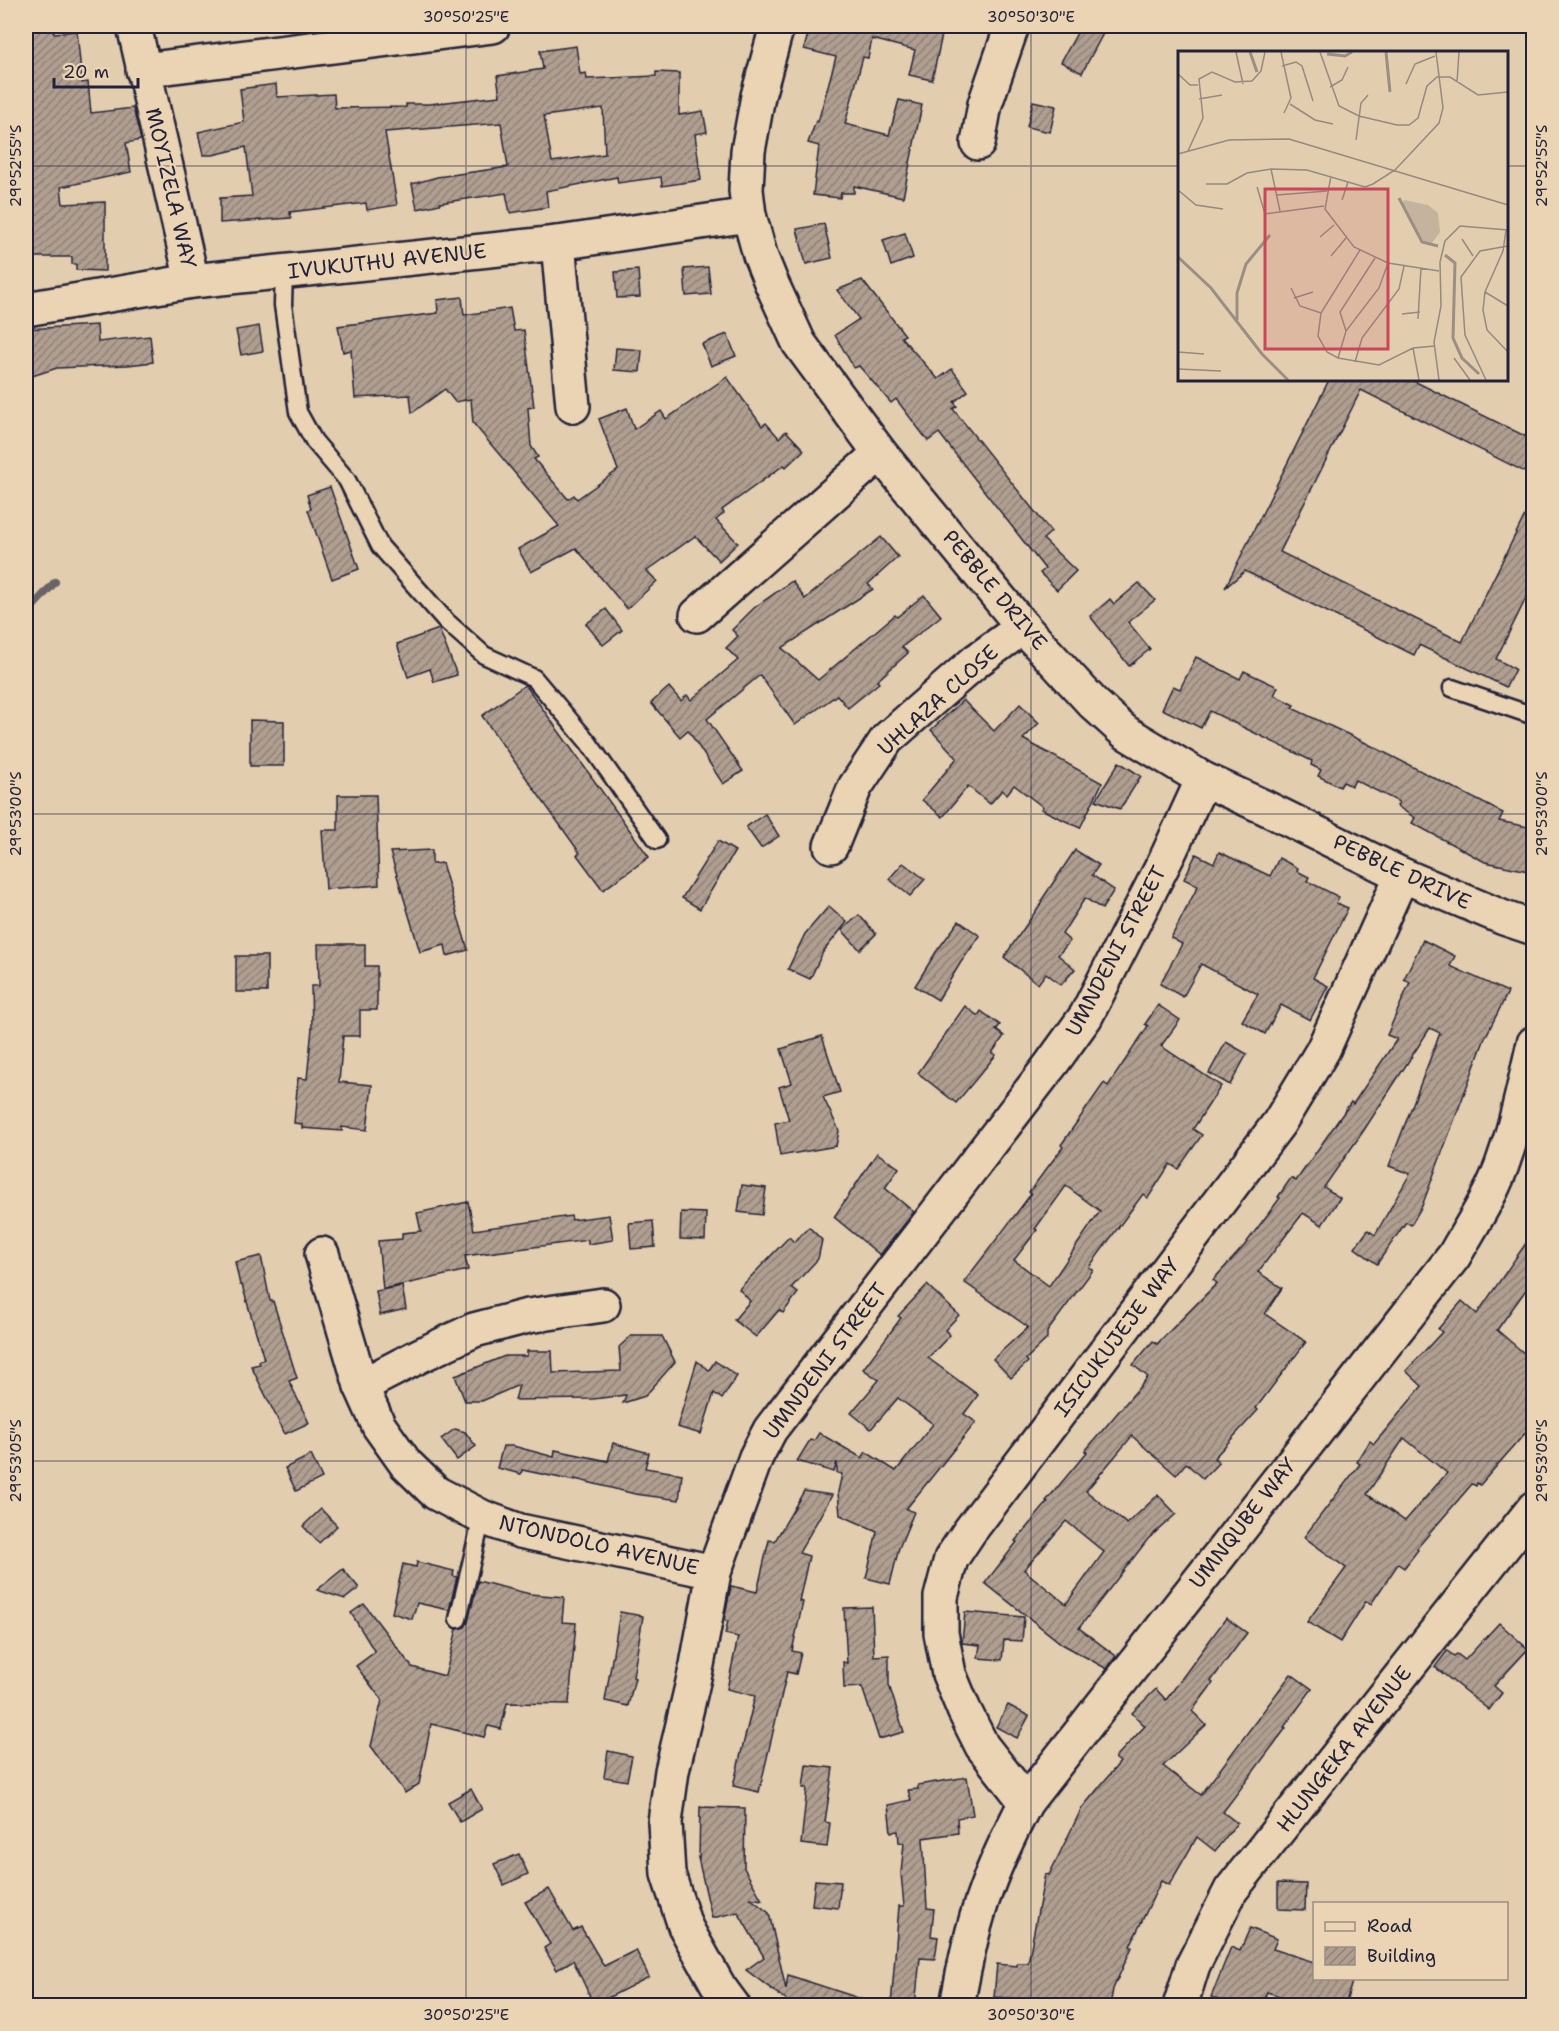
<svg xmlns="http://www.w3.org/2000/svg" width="1559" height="2031" font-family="'Shantell Sans',sans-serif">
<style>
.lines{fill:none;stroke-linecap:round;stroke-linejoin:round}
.stream{stroke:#6b6367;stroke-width:8}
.building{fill:url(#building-hatch);stroke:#22223b;stroke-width:1.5;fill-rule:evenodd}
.lane-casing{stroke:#22223b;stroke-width:21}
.street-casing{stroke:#22223b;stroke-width:38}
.lane{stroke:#ead4b3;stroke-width:16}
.street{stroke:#ead4b3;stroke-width:33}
.ticks{fill:none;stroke:#22223b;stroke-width:1.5;stroke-opacity:0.45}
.labels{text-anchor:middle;stroke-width:4.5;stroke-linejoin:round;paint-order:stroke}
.street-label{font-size:21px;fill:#22223b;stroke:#ead4b3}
.inset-river{fill:none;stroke:#9b8f84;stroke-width:3}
.inset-road{fill:none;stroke:#958980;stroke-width:1.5}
.view{fill:#c84759;fill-opacity:0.15;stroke:#c84759;stroke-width:3}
.inset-edge{fill:none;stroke:#22223b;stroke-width:3}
.neatline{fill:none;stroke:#22223b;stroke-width:2}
.ticks-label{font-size:15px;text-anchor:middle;fill:#22223b}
</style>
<defs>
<pattern id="building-hatch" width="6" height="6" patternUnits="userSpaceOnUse" patternTransform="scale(1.5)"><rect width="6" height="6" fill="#b09f90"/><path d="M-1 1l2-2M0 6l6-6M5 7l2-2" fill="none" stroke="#8f8177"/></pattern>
</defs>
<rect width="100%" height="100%" fill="#e2cdae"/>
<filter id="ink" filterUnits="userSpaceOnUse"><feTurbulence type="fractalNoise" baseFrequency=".0167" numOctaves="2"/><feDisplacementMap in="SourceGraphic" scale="12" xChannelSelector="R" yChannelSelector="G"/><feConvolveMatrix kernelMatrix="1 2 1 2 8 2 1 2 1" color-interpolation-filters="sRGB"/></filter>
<g filter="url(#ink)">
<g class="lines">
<path class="stream" d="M26 614 55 582"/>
</g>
<g class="building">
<path d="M26 26H47L54 33 77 31 82 83 88 82 91 113 133 108 141 140 126 143 131 172 61 187 63 204 105 202V271L76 270V264H72V257H26Z"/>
<path d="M810 26H944L932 80 909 75 915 50 872 39 868 58 863 57 845 124 889 135 899 100 922 105 903 197 854 186V193H841L840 198 813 195 819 146 808 143 816 121 818 122 836 57 804 49Z"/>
<path d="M1081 26H1107L1082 73 1061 62Z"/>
<path d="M576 46 580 74 586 73 587 79 656 76V72L679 73V115L703 111 707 132 695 134 701 180 662 186 661 177 618 183 617 177 546 191 548 207 510 213 506 193 440 203V204L417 209 412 184 437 177 508 167 501 123 385 132 397 205 367 210 366 203 290 212 291 218 220 223V198L252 196 246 147 213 155H203L198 132 244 122 240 89 276 84 277 97 334 94 335 108 406 107V104H429L500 96 497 76 543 69 540 51ZM603 108 605 154 552 162 544 116Z"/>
<path d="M1033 101 1056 106 1050 132 1027 127Z"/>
<path d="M824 224 832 258 806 264 797 229Z"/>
<path d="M905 233 913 258 891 266 883 240Z"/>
<path d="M708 267 711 294 686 296 684 269Z"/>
<path d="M638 270 640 297 617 298 615 272Z"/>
<path d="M862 280 905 335 901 337 938 379 952 369 968 391 954 402 957 406 953 409 1051 532 1043 539 1076 571 1057 590 1040 573 1045 569 939 433 928 441 896 399 891 403 859 366 854 368 835 335 859 319 837 290Z"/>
<path d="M462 297 464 315 510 308 514 331 524 330 534 407 528 408 531 446 538 457 534 459 568 499 574 495 577 499 618 470 599 419 627 408 634 429 661 411 666 419 727 377 762 426 766 423 779 438 786 431 804 450 786 467 784 465 722 510 724 513 716 520 738 543 719 561 695 536 647 571 657 581 627 609 576 548 531 572 518 549 559 526 473 423 471 399 455 402 445 389 412 413 410 395 355 398 351 350 343 352 338 326 438 313 437 300Z"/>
<path d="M97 325 98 342 150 336 153 362 128 365 57 368 26 378V329Z"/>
<path d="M259 326 263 351 241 355 236 330Z"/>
<path d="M727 334 736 356 711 366 702 344Z"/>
<path d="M616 348 642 350 640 372 614 370Z"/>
<path d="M1329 380H1412L1533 440V476L1361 390 1280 552 1462 642 1533 499V584L1496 659 1515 669 1506 687 1419 645 1414 655 1245 571 1225 588Z"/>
<path d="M330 487 359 569 332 579 308 510 311 509 307 495Z"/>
<path d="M881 537 898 557 868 584 873 589 782 648 818 680 895 615 897 617 924 595 941 616 902 647 908 653 877 681 879 683 848 708 837 695 795 725 760 675 707 719 743 771 723 784 688 730 680 737 651 703 669 687 681 701 687 695 691 700 738 660 726 648 738 636 732 630 754 608 792 581 805 599Z"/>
<path d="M1139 583 1155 600 1128 622 1150 649 1129 666 1090 616 1110 599 1114 604Z"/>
<path d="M606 609 622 630 603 645 586 624Z"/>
<path d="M439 629 457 675 434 682 430 669 408 677 397 644Z"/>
<path d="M1196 657 1240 679 1244 671 1278 687 1274 695 1294 705 1292 708 1362 741 1503 813 1499 821 1533 828V872L1485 862 1412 823 1415 818 1397 806 1399 802 1355 780 1352 786 1343 782 1340 787 1318 776 1321 770 1311 765 1312 761 1210 711 1201 728 1162 709 1173 686 1180 689Z"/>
<path d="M525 685 527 687 649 857 603 890 577 855 580 853 482 716Z"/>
<path d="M963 700 994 731 1020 704 1039 723 1023 739 1102 783 1080 828 1041 809 1043 807 1014 785 1007 794 1002 790 990 804 968 786 943 817 922 800 957 758 931 730Z"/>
<path d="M250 720 284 721V766H250Z"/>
<path d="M1119 762 1141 776 1120 809 1096 800Z"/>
<path d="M338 795H376L379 885 326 889 322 830H338Z"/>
<path d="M765 814 779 836 761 848 746 827Z"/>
<path d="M718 841 735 851 700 909 682 898Z"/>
<path d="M432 850V864L442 863 468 950 447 956 445 945 420 952 390 852Z"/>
<path d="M1075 850 1099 865 1092 875 1114 890 1102 909 1085 898 1062 934 1070 941 1058 955 1075 969 1061 985 1046 973 1038 984 1004 957 1042 902 1041 901Z"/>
<path d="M1219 852 1270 876 1279 858 1298 868 1297 871 1309 877 1307 881 1339 897 1336 903 1348 908 1313 978 1328 986 1310 1020 1281 1005 1265 1034 1242 1021 1258 994 1201 964 1183 997 1160 984 1182 944 1171 938 1198 886 1184 879 1196 854 1214 863Z"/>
<path d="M903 863 925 879 910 896 889 879Z"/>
<path d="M829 906 847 922 823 952 810 979 788 969 805 934Z"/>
<path d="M859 915 876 934 860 950 842 930Z"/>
<path d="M959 921 980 936 961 962 938 1000 915 986 936 952Z"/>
<path d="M1423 940 1455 956 1450 966 1508 992 1485 1038 1422 1206 1411 1225 1406 1222 1377 1264 1355 1248 1368 1230 1375 1235 1410 1174 1389 1166 1440 1033 1430 1028 1364 1130 1324 1187 1340 1198 1322 1225 1303 1213 1258 1272 1282 1288 1265 1314 1306 1342 1256 1408 1258 1410 1214 1458 1219 1462 1203 1479 1186 1463 1176 1475 1132 1436 1086 1491 1127 1524 1158 1495 1176 1514 1148 1539 1079 1628 1116 1656 1107 1669 1062 1644 985 1583 1017 1542 1015 1541 1048 1502 1046 1501 1087 1452 1085 1451 1148 1377 1133 1365 1153 1341 1157 1344 1217 1283 1213 1280 1244 1246 1280 1198 1278 1197 1291 1178 1296 1181 1351 1102 1353 1104 1397 1039 1387 1035 1410 982 1404 979ZM1066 1521 1104 1552 1066 1604 1024 1570Z"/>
<path d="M318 944H365V966H377V1010H360V1036H343L339 1082 372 1085 367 1130 342 1127V1131L302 1128V1124L294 1123 298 1078 307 1079 312 1028 311 986H319Z"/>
<rect x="236" y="956" width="31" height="36"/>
<path d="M1158 1005 1180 1020 1161 1046 1221 1086 1193 1129 1202 1135 1178 1169 1170 1164 1148 1198 1143 1194 1089 1267 1093 1270 1047 1332V1339L1026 1359 1028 1362 1011 1378 993 1359 1028 1327 964 1282 1031 1194 1029 1192 1063 1147 1061 1145 1104 1083 1108 1086 1148 1026 1145 1024ZM1066 1186 1100 1211 1049 1286 1014 1260 1037 1230 1035 1229Z"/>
<path d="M965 1006 978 1016 981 1011 1000 1025 996 1030 1004 1036 992 1053 996 1055 956 1103 918 1073Z"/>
<path d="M822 1036 840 1092 823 1097 837 1126 839 1131 836 1146 780 1156 775 1123 789 1120 779 1087 792 1083 781 1049Z"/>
<path d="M1226 1042 1247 1054 1230 1085 1209 1073Z"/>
<path d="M877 1153 899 1168 885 1188 914 1212 880 1255 834 1217Z"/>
<path d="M742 1185 766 1188 762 1215 738 1212Z"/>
<path d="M468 1202 474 1230 571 1216 572 1220 609 1215 613 1240 588 1244V1240L465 1256 468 1270 383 1289 378 1241 402 1239V1233L421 1231 417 1213Z"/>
<path d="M681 1212 706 1213 705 1240 680 1239Z"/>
<path d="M653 1221 655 1247 631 1249 629 1223Z"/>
<path d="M809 1227 822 1240 818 1259 791 1288 798 1293 783 1313 779 1310 756 1337 734 1320 750 1301 739 1289 789 1237 794 1242Z"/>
<path d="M1533 1233V1280L1497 1330 1533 1361V1424L1480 1485 1477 1483 1476 1486 1472 1484 1417 1548 1418 1550 1404 1568 1398 1564 1371 1604 1366 1601 1340 1642 1307 1622 1346 1568 1304 1537 1360 1464 1357 1462 1370 1441 1374 1444 1422 1386 1406 1371 1442 1332 1438 1329 1462 1301 1477 1314ZM1404 1438 1447 1473 1405 1521 1367 1494Z"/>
<path d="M261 1256 270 1301H273L297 1378 289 1381 309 1423 285 1434 251 1366 260 1364 259 1361 264 1359 242 1285H240L235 1262Z"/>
<path d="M927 1285 959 1315 945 1330 950 1335 928 1358 978 1395 964 1414 976 1422 906 1509 914 1512 899 1548 890 1584 866 1578 877 1531 840 1515 838 1492 842 1474 837 1473V1462L834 1472 797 1461 810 1440 814 1441 819 1433 862 1458 866 1452 896 1471 933 1424 898 1398 871 1429 851 1413 879 1380 863 1369 901 1318 898 1316Z"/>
<path d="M402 1286 406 1309 380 1315 376 1291Z"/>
<path d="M631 1336H662L675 1362 645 1396 623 1403 626 1395 593 1399 515 1400 519 1385 482 1401H465L455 1376 505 1356H527V1351H552L553 1373 621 1371 619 1347Z"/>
<path d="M697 1361 709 1370 715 1361 737 1376 722 1399 714 1393 701 1434 677 1427Z"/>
<path d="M455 1429 465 1432 476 1446 457 1460 441 1439Z"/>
<path d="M613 1443 649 1453 645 1468 682 1474 679 1500 635 1494 575 1479V1481L522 1470 521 1474 497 1468 503 1446H513L554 1457 555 1450 608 1461Z"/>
<path d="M311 1455 322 1478 296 1491 285 1468Z"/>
<path d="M804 1491 832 1495 799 1553 809 1556 799 1601 803 1602 792 1651 801 1653 796 1674 787 1672 759 1792 733 1786 755 1696 727 1689 738 1637 725 1634 728 1621 724 1620 731 1586 757 1592 769 1540 775 1541Z"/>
<path d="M321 1509 337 1526 319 1543 303 1526Z"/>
<path d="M417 1562 454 1571 453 1576 457 1577 449 1610 417 1603 412 1619 392 1613 403 1564 416 1567Z"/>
<path d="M343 1569 359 1588 345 1599 317 1590Z"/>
<path d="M478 1581 530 1594 564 1597 562 1622 576 1623 569 1704 507 1703 501 1729 488 1726 484 1737 431 1724 419 1784 405 1793 371 1746 382 1700 356 1666 375 1652 351 1613 364 1604 412 1667 445 1676 457 1629 465 1627 468 1622Z"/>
<path d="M872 1607 874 1656 889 1655V1685L904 1732 879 1739 862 1687 844 1688 843 1662 847 1663 844 1608Z"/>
<path d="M620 1612 643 1616 633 1677 635 1678 628 1706 605 1701Z"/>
<path d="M965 1612 1024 1617 1022 1641 1004 1640 1002 1660 978 1658 980 1645 962 1643Z"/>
<path d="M1226 1618 1247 1633 1211 1681 1213 1683 1192 1711 1206 1725 1163 1766 1201 1795 1291 1674 1312 1689 1284 1727 1286 1728 1223 1812 1237 1823 1215 1851 1197 1837 1169 1885 1161 1881 1130 1946 1132 1947 1113 1989 1110 2006 994 1997 997 1964 1017 1966V1963H1028L1045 1874 1049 1875 1082 1808 1120 1762 1115 1758 1145 1726 1132 1713 1156 1689 1166 1700Z"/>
<path d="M1499 1623 1528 1649 1494 1686 1502 1693 1489 1710 1435 1667 1447 1651 1454 1656 1457 1654 1465 1660Z"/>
<path d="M1008 1705 1029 1716 1017 1738 996 1727Z"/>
<path d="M608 1751 632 1756 627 1781 604 1777Z"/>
<path d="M806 1765 833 1768 825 1822 830 1823 827 1847 801 1844 807 1788H803Z"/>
<path d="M967 1777 973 1815 957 1818 958 1833 923 1838 927 1908 934 1909 931 1936 938 1937 935 1959 920 1958 915 2006H891L899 1906H904L901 1873 904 1843 899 1842 898 1831 891 1832 888 1805 911 1800 908 1790 918 1789V1785Z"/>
<path d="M471 1789 482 1809 460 1822 448 1802Z"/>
<path d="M700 1807 745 1808 744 1868 762 1900 750 1898 769 1913 786 1989 788 1975 868 2001 867 2006H794L746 1970 764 1957 738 1912 712 1918 698 1858 699 1859Z"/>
<path d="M519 1854 528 1874 504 1885 494 1864Z"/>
<path d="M815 1880 841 1882 838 1908 812 1905Z"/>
<path d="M1278 1883 1306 1884 1305 1910 1278 1909Z"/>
<path d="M549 1889 573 1931 581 1927 604 1966 636 1950 649 1977 594 2005 573 1960 557 1970 544 1948 550 1944 525 1902Z"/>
<path d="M1250 1928 1277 1939 1273 1949 1314 1962V1978H1353L1345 2006H1311L1267 1992 1261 2006H1233L1211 1997 1231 1947 1240 1951Z"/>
</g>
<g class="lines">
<defs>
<g id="lane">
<path d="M284 271 283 305 298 412 314 441 347 480 380 546 446 621 484 655 534 678 588 742 657 840"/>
<path d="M1452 688 1534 716"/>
<path d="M458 1619 482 1517"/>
</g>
<g id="street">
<path d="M134 26 192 281"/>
<path d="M777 26 758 96 748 151 746 190 749 215 760 255 771 282 799 343 880 453 1023 627 1093 703 1125 732 1203 779 1264 807 1402 875 1504 918 1534 928"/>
<path d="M143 70 493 26"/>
<path d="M978 143 985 104 1012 26"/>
<path d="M558 243 573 406"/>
<path d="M26 309 192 281 558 243 749 215"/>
<path d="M697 615 880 453"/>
<path d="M831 846 855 787 887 739 976 661 1023 627"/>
<path d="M322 1254 361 1386 379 1426 406 1464 436 1493 482 1517 520 1531 714 1572"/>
<path d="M361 1386 421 1355 474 1330 528 1316 603 1305"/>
<path d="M1026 1802 982 1746 964 1710 949 1674 941 1633V1597L951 1559 969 1532 1279 1123 1323 1050 1402 875"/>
<path d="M733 2006 719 1987 685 1926 668 1874 665 1822 672 1771 697 1665 714 1572 756 1457 770 1430 1052 1063 1086 1016 1169 853 1203 779"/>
<path d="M957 2006C964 1967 972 1927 986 1890 997 1859 1011 1831 1026 1802L1454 1256C1472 1224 1494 1192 1505 1156 1518 1120 1525 1081 1534 1043"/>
<path d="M1180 2006 1193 1965 1231 1890 1534 1508"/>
</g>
</defs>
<use href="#lane" class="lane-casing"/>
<use href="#street" class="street-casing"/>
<use href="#lane" class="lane"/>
<use href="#street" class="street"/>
</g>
</g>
<path class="ticks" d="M466 26V2006M1031 26V2006M26 166H1180M1506 166H1534M26 814H1534M26 1461H1534"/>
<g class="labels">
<g class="street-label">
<text transform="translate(171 188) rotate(77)" y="7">MOYIZELA WAY</text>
<text transform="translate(387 261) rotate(-6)" y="7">IVUKUTHU AVENUE</text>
<text transform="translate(995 590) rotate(50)" y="7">PEBBLE DRIVE</text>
<text transform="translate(938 700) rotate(-42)" y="7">UHLAZA CLOSE</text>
<text transform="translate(1402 872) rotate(25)" y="7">PEBBLE DRIVE</text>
<text transform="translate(1116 951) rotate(-62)" y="7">UMNDENI STREET</text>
<text transform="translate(1117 1337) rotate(-53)" y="7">ISICUKUJEJE WAY</text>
<text transform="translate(825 1361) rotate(-53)" y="7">UMNDENI STREET</text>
<text transform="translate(1243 1523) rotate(-52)" y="7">UMNQUBE WAY</text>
<text transform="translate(599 1545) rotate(13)" y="7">NTONDOLO AVENUE</text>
<text transform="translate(1344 1749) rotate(-52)" y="7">HLUNGEKA AVENUE</text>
</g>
</g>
<g transform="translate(1178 51)">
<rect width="330" height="330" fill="#e2cdae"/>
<path d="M226 149 250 154 260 162 262 181 254 192H247L240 182 224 153Z" fill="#c6b39d"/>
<path class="inset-river" d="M72 1 79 21M208 1 212 41M149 3 167 5 174 1M221 147 244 191 260 195M267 204 277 212 275 287 284 307 301 323M0 206 33 237 84 303 110 329M59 269V242L68 213 92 184"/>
<path class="inset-road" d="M58 1 65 33M103 1 113 47 106 62M142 1 161 55 181 65 219 74H231L240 67 249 35 259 26H272L300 44 330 41M104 15 118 11 124 15 135 50M0 23 12 34H20M279 31 281 1M228 33 237 13 257 5M152 36 164 29 170 16M21 48 44 44M112 53 137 69 155 73M178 89 183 52 190 44M330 92V121M10 100 25 67 21 28 34 21 57 31 74 30 83 20 87 1M0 103 51 89 111 88 330 154M93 118 102 160M153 125 147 158 176 196 210 212 261 220M28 133H49L69 122 93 118 129 119 187 136 195 133 217 119 261 72 265 57 258 1M79 136 87 163 146 155M0 139 18 154 45 158M99 144 149 140M164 149 170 131M328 179 325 200 307 241 305 259 309 279 330 301M142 186 156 174M284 188 295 205M182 199 143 262 140 285 149 301 160 307 201 314 235 297 257 295M153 205 168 187M113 237 122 255 143 262M307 241 330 255M116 247 135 241M224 263 242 261M240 268 243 217M168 280 162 261 197 207M235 297 241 329M0 301 26 303M160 307 168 280 201 237 210 212M276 307 292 329M177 311 184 287 221 238 226 215M0 318 43 320M261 329 256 291 263 255 262 211 267 190 282 175 330 179M308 329 287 284 283 226 302 200 330 195"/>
<path class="view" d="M87 138H210V298H87Z"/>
<rect width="330" height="330" class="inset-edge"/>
</g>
<rect width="1559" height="2031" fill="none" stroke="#ead4b3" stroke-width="66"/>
<rect x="1313" y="1902" width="195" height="78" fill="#ead4b3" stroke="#9a8d83" stroke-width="1.5"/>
<rect x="1325" y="1922" width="30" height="9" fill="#ead4b3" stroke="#9a8d83" stroke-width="1.5"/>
<text x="1367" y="1932" font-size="18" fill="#22223b">Road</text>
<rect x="1325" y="1947" width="30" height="18" fill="url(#building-hatch)" stroke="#9a8d83" stroke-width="1.5"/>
<text x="1367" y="1962" font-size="18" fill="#22223b">Building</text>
<path d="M54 78v9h84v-9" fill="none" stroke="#22223b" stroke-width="3"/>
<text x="63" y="78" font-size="18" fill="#22223b" stroke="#ead4b3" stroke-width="4.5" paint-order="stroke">20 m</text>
<rect x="33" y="33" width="1493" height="1965" class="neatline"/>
<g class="ticks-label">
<text x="466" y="22">30°50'25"E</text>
<text x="1031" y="22">30°50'30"E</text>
<text transform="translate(16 166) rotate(-90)" y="5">29°52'55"S</text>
<text transform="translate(1542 166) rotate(-90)" y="5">29°52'55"S</text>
<text transform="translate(16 814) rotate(-90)" y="5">29°53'00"S</text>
<text transform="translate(1542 814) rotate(-90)" y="5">29°53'00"S</text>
<text transform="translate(16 1461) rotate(-90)" y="5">29°53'05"S</text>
<text transform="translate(1542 1461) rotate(-90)" y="5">29°53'05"S</text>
<text x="466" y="2020">30°50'25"E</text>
<text x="1031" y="2020">30°50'30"E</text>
</g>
</svg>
